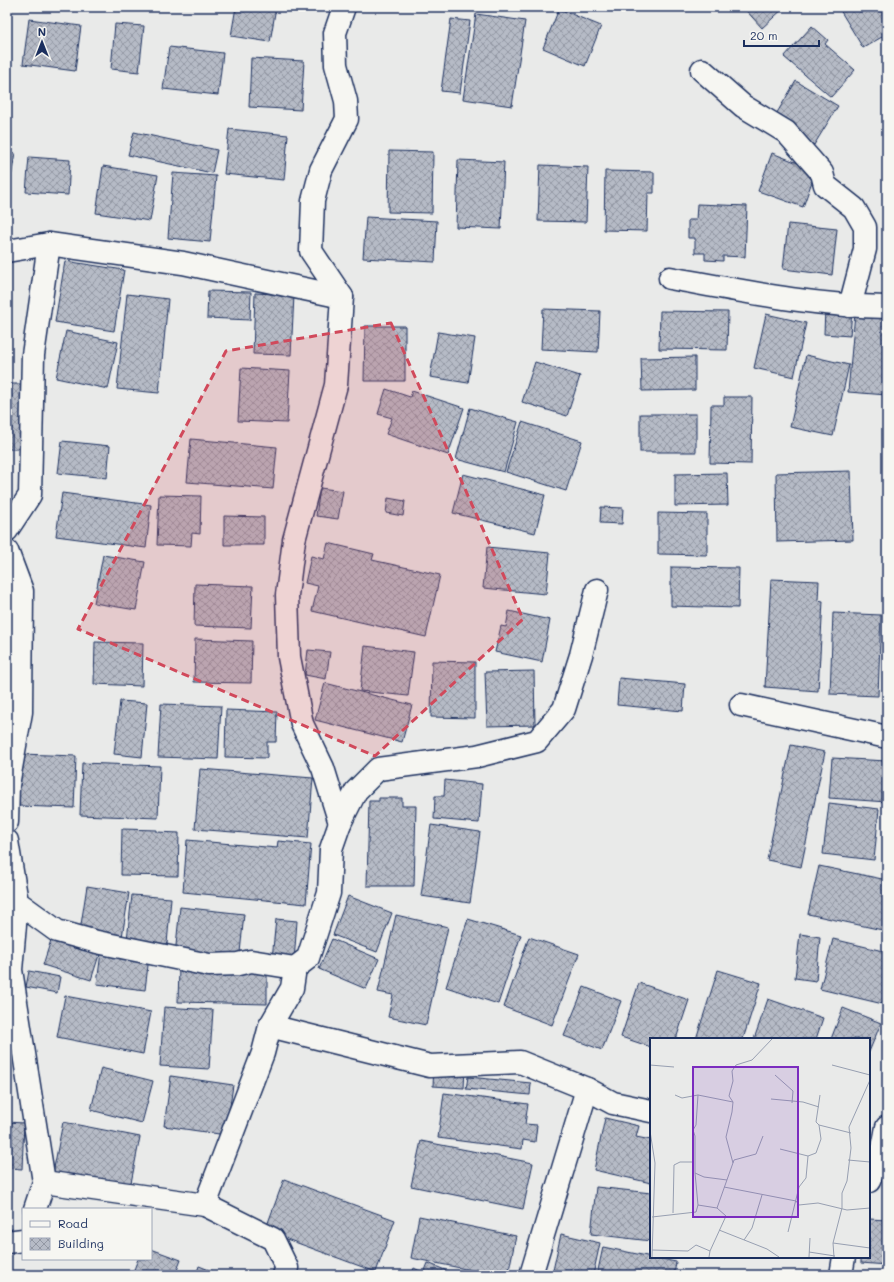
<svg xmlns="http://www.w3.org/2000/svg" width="894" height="1282" font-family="Mali,sans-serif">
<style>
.building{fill:url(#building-cross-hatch);stroke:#1b2f5e}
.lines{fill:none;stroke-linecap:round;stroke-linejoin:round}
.minor-casing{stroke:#1b2f5e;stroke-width:25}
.minor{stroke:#f6f6f2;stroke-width:22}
.marked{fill:#d1495b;fill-opacity:0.2;stroke:#d1495b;stroke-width:3;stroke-dasharray:8 5;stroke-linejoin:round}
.inset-road{fill:none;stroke:#979fb1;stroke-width:1}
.view{fill:#7b2cbf;fill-opacity:0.15;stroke:#7b2cbf;stroke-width:2}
.inset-edge{fill:none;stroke:#1b2f5e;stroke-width:2}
</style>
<defs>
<pattern id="building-cross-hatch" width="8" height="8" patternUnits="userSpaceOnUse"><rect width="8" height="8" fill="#b6bbc6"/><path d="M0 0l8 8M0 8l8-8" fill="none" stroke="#9398a4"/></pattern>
</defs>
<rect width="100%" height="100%" fill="#e9eae9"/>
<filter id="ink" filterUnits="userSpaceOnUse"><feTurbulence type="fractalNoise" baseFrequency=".025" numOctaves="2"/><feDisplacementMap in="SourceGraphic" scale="8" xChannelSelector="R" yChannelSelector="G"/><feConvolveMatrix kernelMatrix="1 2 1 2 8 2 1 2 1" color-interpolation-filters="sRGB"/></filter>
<g filter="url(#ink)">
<g class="building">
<path d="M236 7H276L270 42 231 36Z"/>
<path d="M743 7H785L762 28Z"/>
<path d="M845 7H887V34L863 48 840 10Z"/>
<path d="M559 9 601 26 585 66 543 48Z"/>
<path d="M476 14 525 21 512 106 463 99Z"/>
<path d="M29 19 81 26 75 71 23 64Z"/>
<path d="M451 19 470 21 460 93 441 91Z"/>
<path d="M115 24 144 26 139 72 111 69Z"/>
<path d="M812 26 828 40 825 44 855 70 831 97 784 57Z"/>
<path d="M169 47 223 53 218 95 163 89Z"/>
<path d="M251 58 304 61 301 110 249 107Z"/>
<path d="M796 81 838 106 814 145 772 121Z"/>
<path d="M229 129 288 135 284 180 224 174Z"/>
<path d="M134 132 217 150 212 173 128 155Z"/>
<path d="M389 151 433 152 432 213 388 212Z"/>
<path d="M7 152 15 153 9 190 7 189Z"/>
<path d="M772 153 816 170 803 207 758 191Z"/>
<path d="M29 157 70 160 68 195 26 192Z"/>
<path d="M458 160 504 162 501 229 456 227Z"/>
<path d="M540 165 588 167 586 222 538 221Z"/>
<path d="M103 166 158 175 150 221 96 213Z"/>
<path d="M605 171 654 172V193H648L647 231 604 230Z"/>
<path d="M173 173 216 176 210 242 168 238Z"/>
<path d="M697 204 747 206 745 257 723 256V261L705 260V253H695V238H688V220H696Z"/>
<path d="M366 217 437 221 435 262 363 258Z"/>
<path d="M788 224 837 229 832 275 783 269Z"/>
<path d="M65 261 124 270 114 331 55 322Z"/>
<path d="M208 291 251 292 250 320 207 318Z"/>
<path d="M255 293 294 295 291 355 253 354Z"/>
<path d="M127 294 168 299 159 393 117 389Z"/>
<path d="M825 308 852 310 850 336 824 334Z"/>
<path d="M543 309 600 311 598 352 541 349Z"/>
<path d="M660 311 728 312 727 350 659 349Z"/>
<path d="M855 313 887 315V395L848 392Z"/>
<path d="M766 314 806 323 794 377 754 368Z"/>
<path d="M365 326H405V381H364Z"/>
<path d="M66 331 118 342 108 389 56 378Z"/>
<path d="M438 332 475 338 468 383 430 377Z"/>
<path d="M806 355 849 365 833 436 790 427Z"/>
<path d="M695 357V390L642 391 641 358Z"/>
<path d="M535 362 580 376 567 416 522 402Z"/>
<path d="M241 368 290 371 287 423 238 421Z"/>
<path d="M7 384H21L22 449H7Z"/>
<path d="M386 389 410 397 412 391 464 408 448 455 386 434 392 418 378 414Z"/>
<path d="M724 397H752L751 464 710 463 711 405H724Z"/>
<path d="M470 408 518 422 504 472 456 459Z"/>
<rect x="640" y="414" width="56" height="38"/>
<path d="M522 422 582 441 566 491 506 472Z"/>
<path d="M191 439 277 447 273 489 187 482Z"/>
<path d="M62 441 110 446 107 478 58 473Z"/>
<path d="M851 471 853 540 777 542 776 473Z"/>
<path d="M727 473 728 505 675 506V474Z"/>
<path d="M463 474 545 495 535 533 453 513Z"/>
<path d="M320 488 343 491 338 519 316 516Z"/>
<path d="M62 493 151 505 146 548 56 536Z"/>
<path d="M159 495 201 496 200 534 192 533 191 546 157 545Z"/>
<path d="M388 498 405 501 403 516 386 513Z"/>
<path d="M601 507 623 508 622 524 600 523Z"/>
<path d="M658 513 707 514V555L658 554Z"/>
<path d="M224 516 264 517V545H224Z"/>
<path d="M328 543 374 554 372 560 440 575 426 637 312 611 318 586 305 583 311 556 324 559Z"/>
<path d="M487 547 550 553 546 594 483 588Z"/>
<path d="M103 555 145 562 136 610 94 603Z"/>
<path d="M671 567 739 568 738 608 671 606Z"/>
<path d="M771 579 819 581 818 600 823 601 818 691 765 687Z"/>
<path d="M195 584 253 586 251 628 194 626Z"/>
<path d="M509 611 550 620 542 662 495 652 501 626 506 627Z"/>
<path d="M833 613 881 615 878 696 830 694Z"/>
<path d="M195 639 252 641 251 683 194 682Z"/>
<path d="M95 642 143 643 142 686 94 684Z"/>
<path d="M365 646 414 652 408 696 360 691Z"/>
<path d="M308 650 330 652 326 679 305 675Z"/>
<path d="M432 661 475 662V718L431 717Z"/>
<path d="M534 671 535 725 487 726 485 672Z"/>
<path d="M619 678 685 684 683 711 617 705Z"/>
<path d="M325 683 412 705 402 742 315 720Z"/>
<path d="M120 701 147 703 142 757 114 754Z"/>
<path d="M161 704 221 706 218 759 158 757Z"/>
<path d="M226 710 277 712 276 742H267V758L225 757Z"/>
<path d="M791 745 825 752 801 867 767 860Z"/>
<path d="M21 754 76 756 74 808 19 806Z"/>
<path d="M832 758 887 761V802L829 798Z"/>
<path d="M82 763 160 766 158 818 80 815Z"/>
<path d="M200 769 313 778 308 838 195 829Z"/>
<path d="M445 780 482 784 479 823 434 819 435 796H444Z"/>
<path d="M379 798H402V806H416L414 886H367L369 801H379Z"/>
<path d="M829 803 879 809 874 860 823 854Z"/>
<path d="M431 825 480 832 470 903 421 896Z"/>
<path d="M122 829 157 830V832L179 833 178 876 121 875Z"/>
<path d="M187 840 277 848 278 841 311 844 306 904 183 892Z"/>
<path d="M819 866 887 880V931L808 914Z"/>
<path d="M87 886 129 893 122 937 80 931Z"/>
<path d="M132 895 171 898 167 944 127 940Z"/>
<path d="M348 896 392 913 377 952 333 935Z"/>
<path d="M180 907 244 914 239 962 175 955Z"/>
<path d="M396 915 448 927 426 1025 388 1017 393 995 378 992Z"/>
<path d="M276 919 297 921 294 961 272 959Z"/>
<path d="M468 919 521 935 498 1004 446 987Z"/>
<path d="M800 934 820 937 816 981 795 978Z"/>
<path d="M52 937 100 952 91 980 43 965Z"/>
<path d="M529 937 579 954 552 1025 504 1007Z"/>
<path d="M332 939 379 959 366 989 319 969Z"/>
<path d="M833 939 887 952V1005L820 989Z"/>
<path d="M101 952 149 957 145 990 97 984Z"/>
<path d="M179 968 267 970V1004L178 1002Z"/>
<path d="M718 970 761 983 743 1039H696Z"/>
<path d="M29 971 60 977 57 993 26 987Z"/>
<path d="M639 983 689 1000 676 1039H651V1047L621 1037Z"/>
<path d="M584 987 621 1001 602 1050 564 1036Z"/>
<path d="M65 996 151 1012 143 1054 57 1037Z"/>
<path d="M768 999 823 1018 816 1039H754Z"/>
<path d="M164 1007 213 1010 209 1069 160 1066Z"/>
<path d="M843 1008 881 1023 869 1052V1039H831Z"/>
<path d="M434 1066 465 1068 464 1088 433 1086Z"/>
<path d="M101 1068 153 1081 142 1123 91 1110Z"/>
<path d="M171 1076 233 1085 226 1135 164 1126Z"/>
<path d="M468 1077 531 1083 530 1095 466 1089Z"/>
<path d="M444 1093 528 1104 525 1124 537 1125 535 1142 523 1140 522 1149 438 1138Z"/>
<path d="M605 1118 639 1126 636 1137 651 1140V1183L594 1170Z"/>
<path d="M7 1122 24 1123 22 1169 7 1168Z"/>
<path d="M63 1122 140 1137 130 1188 53 1173Z"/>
<path d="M421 1141 533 1163 523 1209 411 1186Z"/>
<path d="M284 1179 395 1220 376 1272 265 1231Z"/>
<path d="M596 1187 651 1193V1241L591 1234Z"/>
<path d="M419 1216 516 1236 508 1275H495L411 1258Z"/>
<path d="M869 1219 887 1220V1265L861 1263V1257H869Z"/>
<path d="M561 1234 600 1243 593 1275H552Z"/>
<path d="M603 1247 676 1262 674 1275H597Z"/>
<path d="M151 1249 181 1260 176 1273 182 1275H132L138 1259H151Z"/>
<path d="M428 1263 457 1275H411L414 1268 424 1273Z"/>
<path d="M199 1266 222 1275H196Z"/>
</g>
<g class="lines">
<defs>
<g id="minor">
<path d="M702 70 743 106 786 132 822 173 825 185 854 208 865 227V249L850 306"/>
<path d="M7 251 49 244 183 263 342 297"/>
<path d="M670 278C742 291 813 306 887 307"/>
<path d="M7 530 30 495 33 355 49 244"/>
<path d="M7 551 22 591 21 712 8 785 7 822"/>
<path d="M741 705 887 737"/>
<path d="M340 823 323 768 302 724 289 657 287 595 294 540 336 385 342 297 311 251 313 201 321 170 347 119 346 101 336 65 335 33 344 7"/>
<path d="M7 841 17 902 57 931 97 942 209 965 238 964 251 961 295 968"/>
<path d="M17 902 11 970 44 1182 35 1209"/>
<path d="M270 1026 430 1066 520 1062 587 1089 613 1103 651 1111"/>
<path d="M869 1181 883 1148 887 1127"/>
<path d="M44 1182 205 1205 273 1239 287 1268 284 1275"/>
<path d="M205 1205 263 1053 270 1026 292 988 295 968 308 958 329 893 331 849 340 823 356 791 378 769 477 756 537 741 564 709 581 655 597 590"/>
<path d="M7 1242 23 1240"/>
<path d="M531 1275 587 1089"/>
<path d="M841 1275 844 1257"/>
</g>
</defs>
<use href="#minor" class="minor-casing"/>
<use href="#minor" class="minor"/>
</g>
</g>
<path class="marked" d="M391 323 523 619 375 756 78 629 226 351Z"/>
<g transform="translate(650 1038)">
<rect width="220" height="220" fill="#e9eae9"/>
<path class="inset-road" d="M0 27 24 29M182 27 220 37M125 37 143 53 142 65M25 57 32 60 48 57 83 64M48 57 46 87 43 92 45 98V135L54 139 77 142M121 61 153 64 169 69M169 87 201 95M0 93 5 125 2 219M130 111 158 118 156 140 149 149 138 194M158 118 166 115 171 101 169 87 166 84 170 57M198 122 220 124M83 125 76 99 82 74 83 64 79 58 83 43 82 33 86 27 102 22 122 1M74 149 146 163 149 167 168 165 197 172 220 170M48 167 67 170 76 178 60 213 59 219M67 170 84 122 106 116 113 98M23 175 24 127 30 124H44M2 179 46 174 48 167 45 135M69 192 117 211 129 219M94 202 102 190 112 157M183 205 220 210M2 212 38 213 46 207 60 213M159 214 185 218M159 219 160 200M184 219 183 205 192 170V155L197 143 201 110 199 89 220 42"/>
<path class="view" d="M43 29H148V179H43Z"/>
<rect width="220" height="220" class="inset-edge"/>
</g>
<rect width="894" height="1282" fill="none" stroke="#f6f6f2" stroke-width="24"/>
<rect x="12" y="12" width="870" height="1258" fill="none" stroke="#1b2f5e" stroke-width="1.5" filter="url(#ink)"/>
<rect x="22" y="1208" width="130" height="52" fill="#f6f6f2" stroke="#9ea6b7"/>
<rect x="30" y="1221" width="20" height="6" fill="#f6f6f2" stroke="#9ea6b7"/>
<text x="58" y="1228" font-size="12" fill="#1b2f5e">Road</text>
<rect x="30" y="1238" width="20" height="12" fill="url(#building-cross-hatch)" stroke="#9ea6b7"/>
<text x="58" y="1248" font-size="12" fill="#1b2f5e">Building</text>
<g transform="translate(42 42)" stroke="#f6f6f2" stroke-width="3" paint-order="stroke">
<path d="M0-3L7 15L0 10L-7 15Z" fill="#1b2f5e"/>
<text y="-6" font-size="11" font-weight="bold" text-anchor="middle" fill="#1b2f5e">N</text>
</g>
<path d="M744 40v6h75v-6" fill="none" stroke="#1b2f5e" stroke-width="2"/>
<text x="750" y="40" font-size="12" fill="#1b2f5e" stroke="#f6f6f2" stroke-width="3" paint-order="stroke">20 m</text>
</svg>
